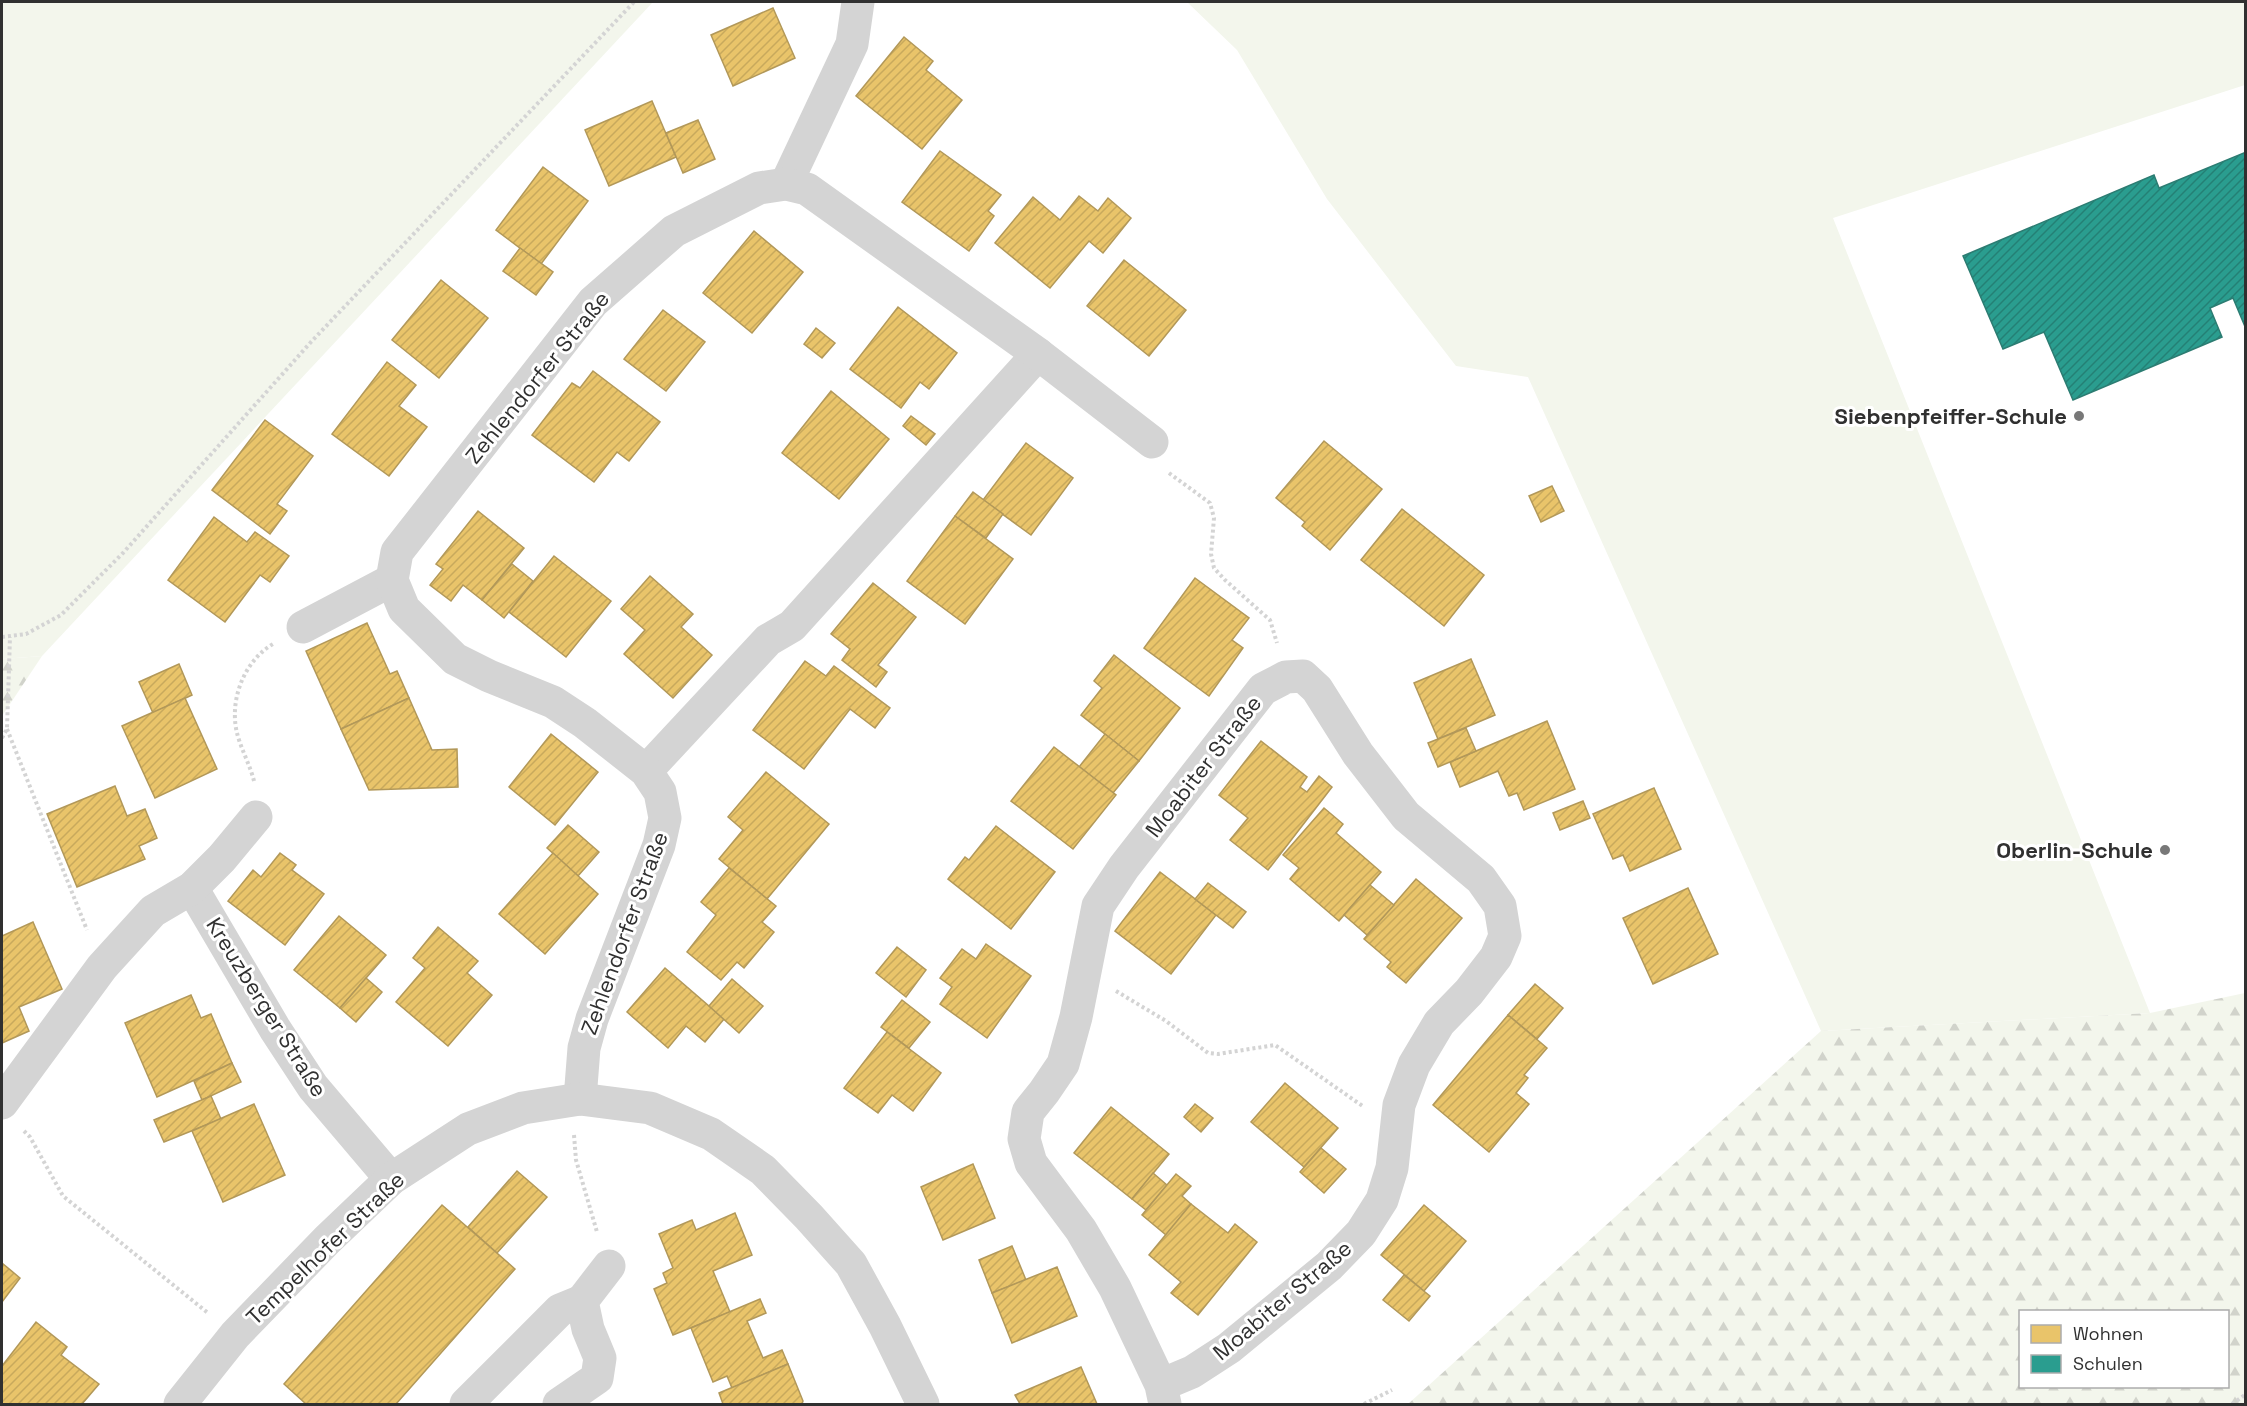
<svg xmlns="http://www.w3.org/2000/svg" width="2247" height="1406" font-family="'Space Grotesk',sans-serif">
<style>
.green{fill:#f3f6ec}
.forest{fill:url(#forest-firs);fill-rule:evenodd}
.homes{fill:url(#homes-hatch);stroke:#b29859;stroke-width:1.5}
.schools{fill:url(#schools-hatch);stroke:#2c7c72;stroke-width:1.5}
.lines{fill:none;stroke-linecap:round;stroke-linejoin:round}
.path{stroke:#d4d4d4;stroke-width:4;stroke-dasharray:3 3;stroke-linecap:butt}
.minor{stroke:#d4d4d4;stroke-width:33}
.poi-dot{fill:#787878;stroke:#fff;stroke-width:2}
.labels{text-anchor:middle;stroke-width:6;stroke-linejoin:round;paint-order:stroke}
.street-label{font-size:22px;fill:#303030;stroke:#fff}
.poi-label{font-size:22px;font-weight:bold;fill:#303030;stroke:#fff;text-anchor:end}
</style>
<defs>
<pattern id="forest-firs" width="22" height="20" patternUnits="userSpaceOnUse" patternTransform="scale(1.5)"><rect width="22" height="20" fill="#f3f6ec"/><path d="M5 1l3.5 6h-7zM16 11l3.5 6h-7z" fill="#d1d3cb"/></pattern>
<pattern id="homes-hatch" width="6" height="6" patternUnits="userSpaceOnUse" patternTransform="scale(1.5)"><rect width="6" height="6" fill="#e9c46a"/><path d="M-1 1l2-2M0 6l6-6M5 7l2-2" fill="none" stroke="#c8a95c"/></pattern>
<pattern id="schools-hatch" width="6" height="6" patternUnits="userSpaceOnUse" patternTransform="scale(1.5)"><rect width="6" height="6" fill="#2a9d8f"/><path d="M-1 1l2-2M0 6l6-6M5 7l2-2" fill="none" stroke="#248075"/></pattern>
</defs>
<rect width="100%" height="100%" fill="#fff"/>
<g class="green">
<path d="M2 2H653L42 656 2 659Z"/>
<path d="M1187 2H2245V85L1833 218 2150 1013 1821 1031 1528 377 1456 366 1327 199 1237 50Z"/>
</g>
<g class="forest">
<path d="M42 656 2 716V659Z"/>
<path d="M2245 993V1404H1408L1821 1031 2150 1013ZM2020 1312H2228V1386H2020Z"/>
</g>
<g class="homes">
<path d="M773 8 795 58 733 86 711 35Z"/>
<path d="M904 37 933 61 926 70 962 100 922 149 856 96Z"/>
<path d="M652 101 676 157 609 186 585 130Z"/>
<path d="M698 120 715 159 683 173 666 133Z"/>
<path d="M940 151 1001 195 988 211 994 216 969 251 902 202Z"/>
<path d="M543 167 588 201 541 264 496 230Z"/>
<path d="M1079 196 1098 211 1108 198 1131 218 1103 253 1089 241 1050 288 995 243 1033 197 1060 220Z"/>
<path d="M754 231 803 272 752 333 703 293Z"/>
<path d="M520 248 553 272 536 295 503 271Z"/>
<path d="M1124 260 1186 310 1149 356 1087 306Z"/>
<path d="M441 280 488 318 439 378 392 340Z"/>
<path d="M898 307 957 353 929 389 920 382 901 408 850 369Z"/>
<path d="M663 310 705 342 666 391 624 359Z"/>
<path d="M816 328 835 343 822 358 804 344Z"/>
<path d="M387 362 416 385 399 406 427 427 389 476 332 434Z"/>
<path d="M593 371 660 422 629 461 617 452 594 482 532 435 572 383 580 388Z"/>
<path d="M831 391 889 439 839 499 782 453Z"/>
<path d="M911 416 935 434 926 445 903 426Z"/>
<path d="M265 420 313 456 277 504 287 511 270 534 212 490Z"/>
<path d="M1324 441 1382 489 1330 550 1302 526 1305 522 1276 498Z"/>
<path d="M1026 443 1073 478 1031 535 983 500Z"/>
<path d="M1552 486 1564 511 1541 522 1529 496Z"/>
<path d="M973 492 1003 514 986 538 955 516Z"/>
<path d="M1402 509 1484 575 1444 626 1361 560Z"/>
<path d="M478 511 524 548 482 600 463 585 451 601 430 585 443 569 436 564Z"/>
<path d="M955 516 1013 559 965 624 907 581Z"/>
<path d="M214 517 247 542 255 532 289 556 270 582 260 575 225 622 168 580Z"/>
<path d="M554 556 611 601 566 657 509 612Z"/>
<path d="M512 564 533 581 504 618 482 600Z"/>
<path d="M650 576 693 614 681 627 712 655 673 698 624 654 645 630 621 609Z"/>
<path d="M1195 578 1249 618 1232 640 1243 648 1209 696 1144 648Z"/>
<path d="M873 583 916 617 878 665 887 672 876 687 842 660 850 649 831 634Z"/>
<path d="M367 623 390 674 397 671 409 698 341 729 306 651Z"/>
<path d="M1114 655 1180 708 1139 761 1081 715 1102 688 1094 681Z"/>
<path d="M1471 659 1495 715 1438 739 1414 683Z"/>
<path d="M805 661 826 676 834 666 890 708 875 728 850 709 804 769 753 730Z"/>
<path d="M179 664 192 695 153 713 139 682Z"/>
<path d="M185 698 217 769 155 798 122 726Z"/>
<path d="M409 698 432 750 457 749 458 787 369 790 341 729Z"/>
<path d="M1547 721 1575 789 1524 810 1517 793 1509 796 1498 771 1460 787 1450 762Z"/>
<path d="M1466 728 1476 751 1438 767 1428 743Z"/>
<path d="M551 734 598 772 555 825 509 787Z"/>
<path d="M1105 734 1139 761 1113 793 1079 767Z"/>
<path d="M1261 741 1307 777 1300 787 1307 792 1319 776 1332 787 1268 870 1230 840 1248 818 1219 795Z"/>
<path d="M1054 747 1116 795 1073 849 1011 801Z"/>
<path d="M766 772 829 824 767 899 719 859 743 830 728 817Z"/>
<path d="M115 786 127 816 145 809 157 838 139 846 145 859 77 887 47 814Z"/>
<path d="M1654 788 1681 849 1630 871 1623 855 1613 859 1593 814Z"/>
<path d="M1583 801 1590 818 1560 830 1553 813Z"/>
<path d="M1324 808 1343 824 1336 833 1381 872 1339 921 1290 879 1299 868 1283 855Z"/>
<path d="M568 825 599 852 578 876 547 848Z"/>
<path d="M996 826 1055 872 1011 929 948 879 965 857 969 860Z"/>
<path d="M280 853 296 865 292 870 324 894 285 945 228 901 253 870 261 877Z"/>
<path d="M553 853 598 894 545 954 499 914Z"/>
<path d="M729 868 776 906 762 922 774 932 744 968 737 962 721 980 687 952 716 915 701 902Z"/>
<path d="M1160 872 1216 915 1171 974 1115 931Z"/>
<path d="M1416 879 1462 918 1406 983 1387 967 1391 962 1364 939Z"/>
<path d="M1208 883 1246 912 1233 928 1195 899Z"/>
<path d="M1370 885 1394 905 1367 935 1344 915Z"/>
<path d="M1688 888 1718 954 1653 984 1623 918Z"/>
<path d="M339 916 386 955 340 1008 294 970Z"/>
<path d="M33 922 62 989 19 1007 29 1031 2 1043V936Z"/>
<path d="M438 927 478 961 467 973 492 995 448 1046 396 1002 425 968 413 958Z"/>
<path d="M986 944 1031 976 987 1038 940 1004 952 987 940 978 962 949 976 959Z"/>
<path d="M897 947 926 970 906 997 876 973Z"/>
<path d="M665 968 724 1019 705 1042 686 1026 668 1048 627 1012Z"/>
<path d="M366 978 382 992 356 1022 340 1008Z"/>
<path d="M732 979 763 1006 739 1033 709 1006Z"/>
<path d="M1535 984 1563 1008 1537 1039 1508 1015Z"/>
<path d="M191 995 201 1018 211 1014 232 1063 157 1097 125 1023Z"/>
<path d="M902 1000 930 1022 909 1048 881 1027Z"/>
<path d="M1508 1015 1547 1048 1524 1075 1528 1078 1516 1093 1529 1104 1489 1152 1433 1105Z"/>
<path d="M887 1032 941 1073 913 1111 892 1095 878 1113 844 1088Z"/>
<path d="M232 1063 241 1082 202 1100 194 1081Z"/>
<path d="M1285 1083 1338 1128 1304 1167 1251 1122Z"/>
<path d="M211 1096 221 1119 164 1142 154 1120Z"/>
<path d="M254 1104 285 1175 223 1202 192 1131Z"/>
<path d="M1195 1104 1213 1118 1201 1132 1184 1117Z"/>
<path d="M1111 1107 1169 1154 1132 1199 1074 1153Z"/>
<path d="M1321 1148 1346 1169 1324 1193 1300 1172Z"/>
<path d="M973 1164 995 1218 943 1240 921 1187Z"/>
<path d="M517 1171 547 1197 497 1253 468 1227Z"/>
<path d="M1153 1173 1167 1185 1146 1210 1132 1199Z"/>
<path d="M1176 1174 1191 1186 1182 1196 1191 1204 1166 1235 1142 1215Z"/>
<path d="M1191 1204 1228 1233 1235 1224 1257 1242 1198 1315 1171 1293 1181 1282 1149 1255Z"/>
<path d="M442 1205 515 1269 396 1404H306L284 1384Z"/>
<path d="M1424 1205 1466 1241 1424 1291 1381 1255Z"/>
<path d="M735 1213 752 1255 713 1271 730 1312 673 1335 654 1289 667 1283 663 1273 673 1268 659 1234 692 1220 696 1230Z"/>
<path d="M1012 1246 1026 1280 992 1293 979 1260Z"/>
<path d="M2 1263 20 1278 2 1302Z"/>
<path d="M1057 1267 1077 1316 1012 1343 992 1293Z"/>
<path d="M1404 1275 1430 1296 1409 1321 1383 1300Z"/>
<path d="M760 1299 766 1313 747 1321 763 1358 782 1350 788 1364 732 1388 727 1376 713 1382 691 1328Z"/>
<path d="M36 1322 67 1347 61 1355 99 1384 82 1404H2V1366Z"/>
<path d="M788 1364 803 1401 802 1404H723L719 1393Z"/>
<path d="M1081 1367 1097 1404H1020L1015 1395Z"/>
</g>
<path class="schools" d="M2246 152V329L2233 298 2210 308 2222 337 2073 400 2044 332 2003 349 1963 256 2154 175 2159 188Z"/>
<g class="lines">
<g class="path">
<path d="M1169 473 1210 503 1214 518 1211 554 1214 568 1225 580 1270 620 1277 643"/>
<path d="M2 637 26 634 61 615 123 553 311 342 634 2"/>
<path d="M7 729 87 930"/>
<path d="M2 738 7 729 10 637"/>
<path d="M254 781C250 765 241 749 237 733 229 700 244 661 273 644"/>
<path d="M1116 991 1166 1021 1208 1053 1218 1054 1275 1045 1364 1107"/>
<path d="M24 1131 30 1137 63 1196 208 1313"/>
<path d="M574 1135 576 1160 597 1232"/>
<path d="M1364 1404 1392 1390"/>
<path d="M2232 1404 2246 1394"/>
</g>
<g class="minor">
<path d="M786 184 852 44 858 2"/>
<path d="M303 627 392 580"/>
<path d="M646 771 768 640 792 626 1038 354"/>
<path d="M192 888 275 1029 313 1087 391 1179"/>
<path d="M580 1099 584 1048 592 1019 659 845 665 818 660 792 646 771 585 723 553 702 489 676 455 659 404 609 392 580 397 552 593 302 674 231 759 188 786 184 807 189 1038 354 1152 442"/>
<path d="M2 1103 102 967 153 911 192 888 222 858 256 817"/>
<path d="M1161 1385 1192 1372 1229 1348 1329 1266 1361 1233 1382 1200 1392 1168 1399 1105 1414 1065 1439 1023 1469 992 1496 957 1505 936 1500 906 1481 879 1406 816 1358 754 1317 689 1303 676 1286 677 1263 689 1124 867 1098 906 1076 1017 1063 1064 1044 1092 1028 1112 1024 1139 1031 1163 1081 1230 1115 1288 1161 1385 1165 1404"/>
<path d="M180 1404 235 1335 327 1240 391 1179 468 1129 523 1108 580 1099 650 1108 711 1134 763 1170 809 1217 851 1264 885 1326 923 1404"/>
<path d="M466 1404 560 1310 582 1301"/>
<path d="M559 1404 597 1378 600 1358 588 1329 582 1301 609 1266"/>
</g>
</g>
<g class="poi-dot">
<circle cx="2079" cy="416" r="6"/>
<circle cx="2165" cy="850" r="6"/>
</g>
<g class="labels">
<g class="street-label">
<text transform="translate(537 377) rotate(-51)" y="8">Zehlendorfer Straße</text>
<text transform="translate(1203 766) rotate(-52)" y="8">Moabiter Straße</text>
<text transform="translate(624 933) rotate(-70)" y="8">Zehlendorfer Straße</text>
<text transform="translate(267 1007) rotate(58)" y="8">Kreuzberger Straße</text>
<text transform="translate(325 1248) rotate(-44)" y="8">Tempelhofer Straße</text>
<text transform="translate(1282 1300) rotate(-40)" y="8">Moabiter Straße</text>
</g>
<g class="poi-label">
<text x="2067" y="424">Siebenpfeiffer-Schule</text>
<text x="2153" y="858">Oberlin-Schule</text>
</g>
</g>
<rect width="2247" height="1406" fill="none" stroke="#303030" stroke-width="6"/>
<rect x="2019" y="1310" width="210" height="78" fill="#ffffff" stroke="#acacac" stroke-width="1.5"/>
<rect x="2031" y="1325" width="30" height="18" fill="#e9c46a" stroke="#acacac" stroke-width="1.5"/>
<text x="2073" y="1340" font-size="18" fill="#303030">Wohnen</text>
<rect x="2031" y="1355" width="30" height="18" fill="#2a9d8f" stroke="#acacac" stroke-width="1.5"/>
<text x="2073" y="1370" font-size="18" fill="#303030">Schulen</text>
</svg>
